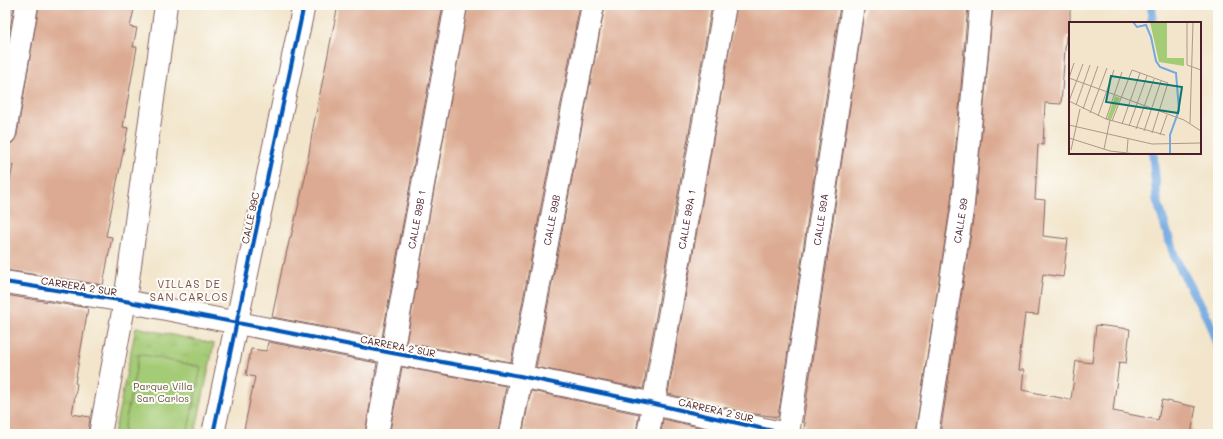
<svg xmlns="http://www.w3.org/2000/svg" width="1223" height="439" font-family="Mali,sans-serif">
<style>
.grass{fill:url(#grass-tufts);stroke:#777550}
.garden{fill:#a4cb76;stroke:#777550}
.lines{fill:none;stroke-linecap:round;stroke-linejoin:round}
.stream{stroke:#73a9e1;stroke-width:9}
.building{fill:#dcaa92}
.minor-casing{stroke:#856463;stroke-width:24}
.minor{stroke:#fff;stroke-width:22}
.cycleway-casing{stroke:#fdfcf7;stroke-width:6}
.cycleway{stroke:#0057b8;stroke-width:4}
.labels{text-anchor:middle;stroke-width:4;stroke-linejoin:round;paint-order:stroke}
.street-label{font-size:10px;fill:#4a1f2b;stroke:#fdfcf7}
.park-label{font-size:10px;fill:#655342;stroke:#fdfcf7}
.neighbourhood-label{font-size:11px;letter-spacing:1px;fill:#7d504f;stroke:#fdfcf7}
.inset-river{fill:none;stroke:#73a9e1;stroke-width:2}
.inset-road{fill:none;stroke:#af968b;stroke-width:1}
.view{fill:#0f766e;fill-opacity:0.15;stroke:#0f766e;stroke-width:2}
.inset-edge{fill:none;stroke:#4a1f2b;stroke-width:2}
</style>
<defs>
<pattern id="grass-tufts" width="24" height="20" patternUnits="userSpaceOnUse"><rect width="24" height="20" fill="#a4cb76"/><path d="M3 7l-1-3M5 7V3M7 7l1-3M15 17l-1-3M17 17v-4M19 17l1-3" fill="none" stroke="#8fae66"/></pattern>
</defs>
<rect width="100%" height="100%" fill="#fdfcf7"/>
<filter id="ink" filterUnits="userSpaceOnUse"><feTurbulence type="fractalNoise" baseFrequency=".025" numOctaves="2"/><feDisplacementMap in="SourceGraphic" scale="8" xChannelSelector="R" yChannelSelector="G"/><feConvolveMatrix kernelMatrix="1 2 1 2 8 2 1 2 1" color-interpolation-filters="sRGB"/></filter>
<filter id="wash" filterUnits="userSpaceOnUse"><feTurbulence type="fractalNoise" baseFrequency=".012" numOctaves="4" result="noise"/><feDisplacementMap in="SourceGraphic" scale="16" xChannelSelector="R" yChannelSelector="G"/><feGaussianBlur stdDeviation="0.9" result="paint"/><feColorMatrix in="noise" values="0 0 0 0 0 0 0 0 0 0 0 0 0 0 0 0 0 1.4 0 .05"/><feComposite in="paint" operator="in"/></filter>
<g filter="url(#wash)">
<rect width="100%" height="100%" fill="#f2e5cb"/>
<path class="grass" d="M136 327 214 344 195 434H114Z"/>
<path class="garden" d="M139 354 201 367 187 434H123Z"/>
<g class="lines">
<g class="stream">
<path d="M1152 5V23"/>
<path d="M1153 153 1157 200 1175 258 1208 319 1218 347"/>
</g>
</g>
<g id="blocks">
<g class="building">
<path d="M5 5H14L5 59Z"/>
<path d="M39 5H135L130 27 137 28 133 47H137L123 127 128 128 106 236 112 237 103 285 5 270V205L13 165 5 164V145H10L14 141 17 135Z"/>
<path d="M338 5H443L382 338 272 317 283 264H284L290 237H291L305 178 313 128Z"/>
<path d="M468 5H580L511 362 406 343Z"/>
<path d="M605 5H712L643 389 536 367Z"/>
<path d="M737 5H840L778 417 748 413 668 394Z"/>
<path d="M865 5H968L951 202 915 434H831L804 430 805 422H803Z"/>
<path d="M993 5H1070V36H1066L1061 104 1045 103 1043 145 1038 144 1035 199 1045 200 1043 236 1068 239 1063 277 1043 274 1038 315 1025 314 1018 370H1024L1022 390 1071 400 1076 361 1092 363 1096 325 1130 329 1126 363 1119 362 1113 411 1158 420 1162 400 1196 407 1191 434H940L975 206Z"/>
<path d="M5 295 88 308 75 383 77 384 72 414 90 417 88 434H5Z"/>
<path d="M268 342 377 363 365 434H243L255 377 246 375 251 349 266 351Z"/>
<path d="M402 367 506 386 498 434H409L390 431Z"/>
<path d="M531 391 639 414 636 434H546L523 430Z"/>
<path d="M663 419 721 432V434H661Z"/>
</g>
</g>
</g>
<g filter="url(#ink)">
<use href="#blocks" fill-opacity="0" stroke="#856463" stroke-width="1"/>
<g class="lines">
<defs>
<g id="minor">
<path d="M5 133 27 5"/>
<path d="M5 282 125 301 392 353 520 376 654 404 786 434"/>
<path d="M100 434 125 301 166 5"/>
<path d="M213 434 304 5"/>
<path id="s1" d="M377 434 456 5"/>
<path id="s2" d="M510 434 593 5"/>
<path id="s3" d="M648 434 725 5"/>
<path id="s4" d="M788 434 853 5"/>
<path id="s5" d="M927 434 963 204 981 5"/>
</g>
</defs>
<use href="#minor" class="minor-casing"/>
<use href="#minor" class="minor"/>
<defs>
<g id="cycleway">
<path d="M5 282 125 301 392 353 520 376 654 404 786 434"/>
<path d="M213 434 304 5"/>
</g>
</defs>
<use href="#cycleway" class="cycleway-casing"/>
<use href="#cycleway" class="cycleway"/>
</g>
</g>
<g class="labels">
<g class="street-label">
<text transform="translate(250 218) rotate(-78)" y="4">CALLE 99C</text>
<text dy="4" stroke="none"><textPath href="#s2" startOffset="218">CALLE 99B</textPath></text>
<text dy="4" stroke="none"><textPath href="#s1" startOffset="218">CALLE 99B 1</textPath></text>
<text dy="4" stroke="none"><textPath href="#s3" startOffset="218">CALLE 99A 1</textPath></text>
<text dy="4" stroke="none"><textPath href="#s4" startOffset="217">CALLE 99A</textPath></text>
<text dy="4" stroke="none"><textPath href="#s5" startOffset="216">CALLE 99</textPath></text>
<text transform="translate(79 286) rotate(9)" y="4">CARRERA 2 SUR</text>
<text transform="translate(398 346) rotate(11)" y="4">CARRERA 2 SUR</text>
<text transform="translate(716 410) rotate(13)" y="4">CARRERA 2 SUR</text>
</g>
<g class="park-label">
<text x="163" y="390">Parque Villa<tspan x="163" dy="12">San Carlos</tspan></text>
</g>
<g class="neighbourhood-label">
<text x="189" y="288">VILLAS DE<tspan x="189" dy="13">SAN CARLOS</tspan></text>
</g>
</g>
<g transform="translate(1069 22)">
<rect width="132" height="132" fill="#f2e5cb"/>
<path d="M81 0H98V36H115V44L90 40ZM46 74 51 76 42 98 38 97Z" fill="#a4cb76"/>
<path class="inset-river" d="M64 0 68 5 77 3 82 15 87 39 91 45 107 51 110 88 101 113V132"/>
<path class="inset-road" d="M118 0V43L132 48M0 56 115 98 132 109M0 56 5 41M0 79 37 97 96 113M0 79 14 42M7 83 21 43M14 87 29 44M21 91 38 46M29 94 45 48M37 97 53 50M43 99 63 48 99 61 83 111M121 101 124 0M53 102 71 51M0 103 83 122 132 121M60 104 78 54M67 107 85 57M75 109 92 59M91 113 98 93M0 116 41 129 67 132M35 127 41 98M2 128 11 87M58 130 59 117"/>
<path class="view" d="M42 54 113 65 109 91 37 80Z"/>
<rect width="132" height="132" class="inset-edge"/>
</g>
<rect width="1223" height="439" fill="none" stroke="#fdfcf7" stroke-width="20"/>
</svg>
